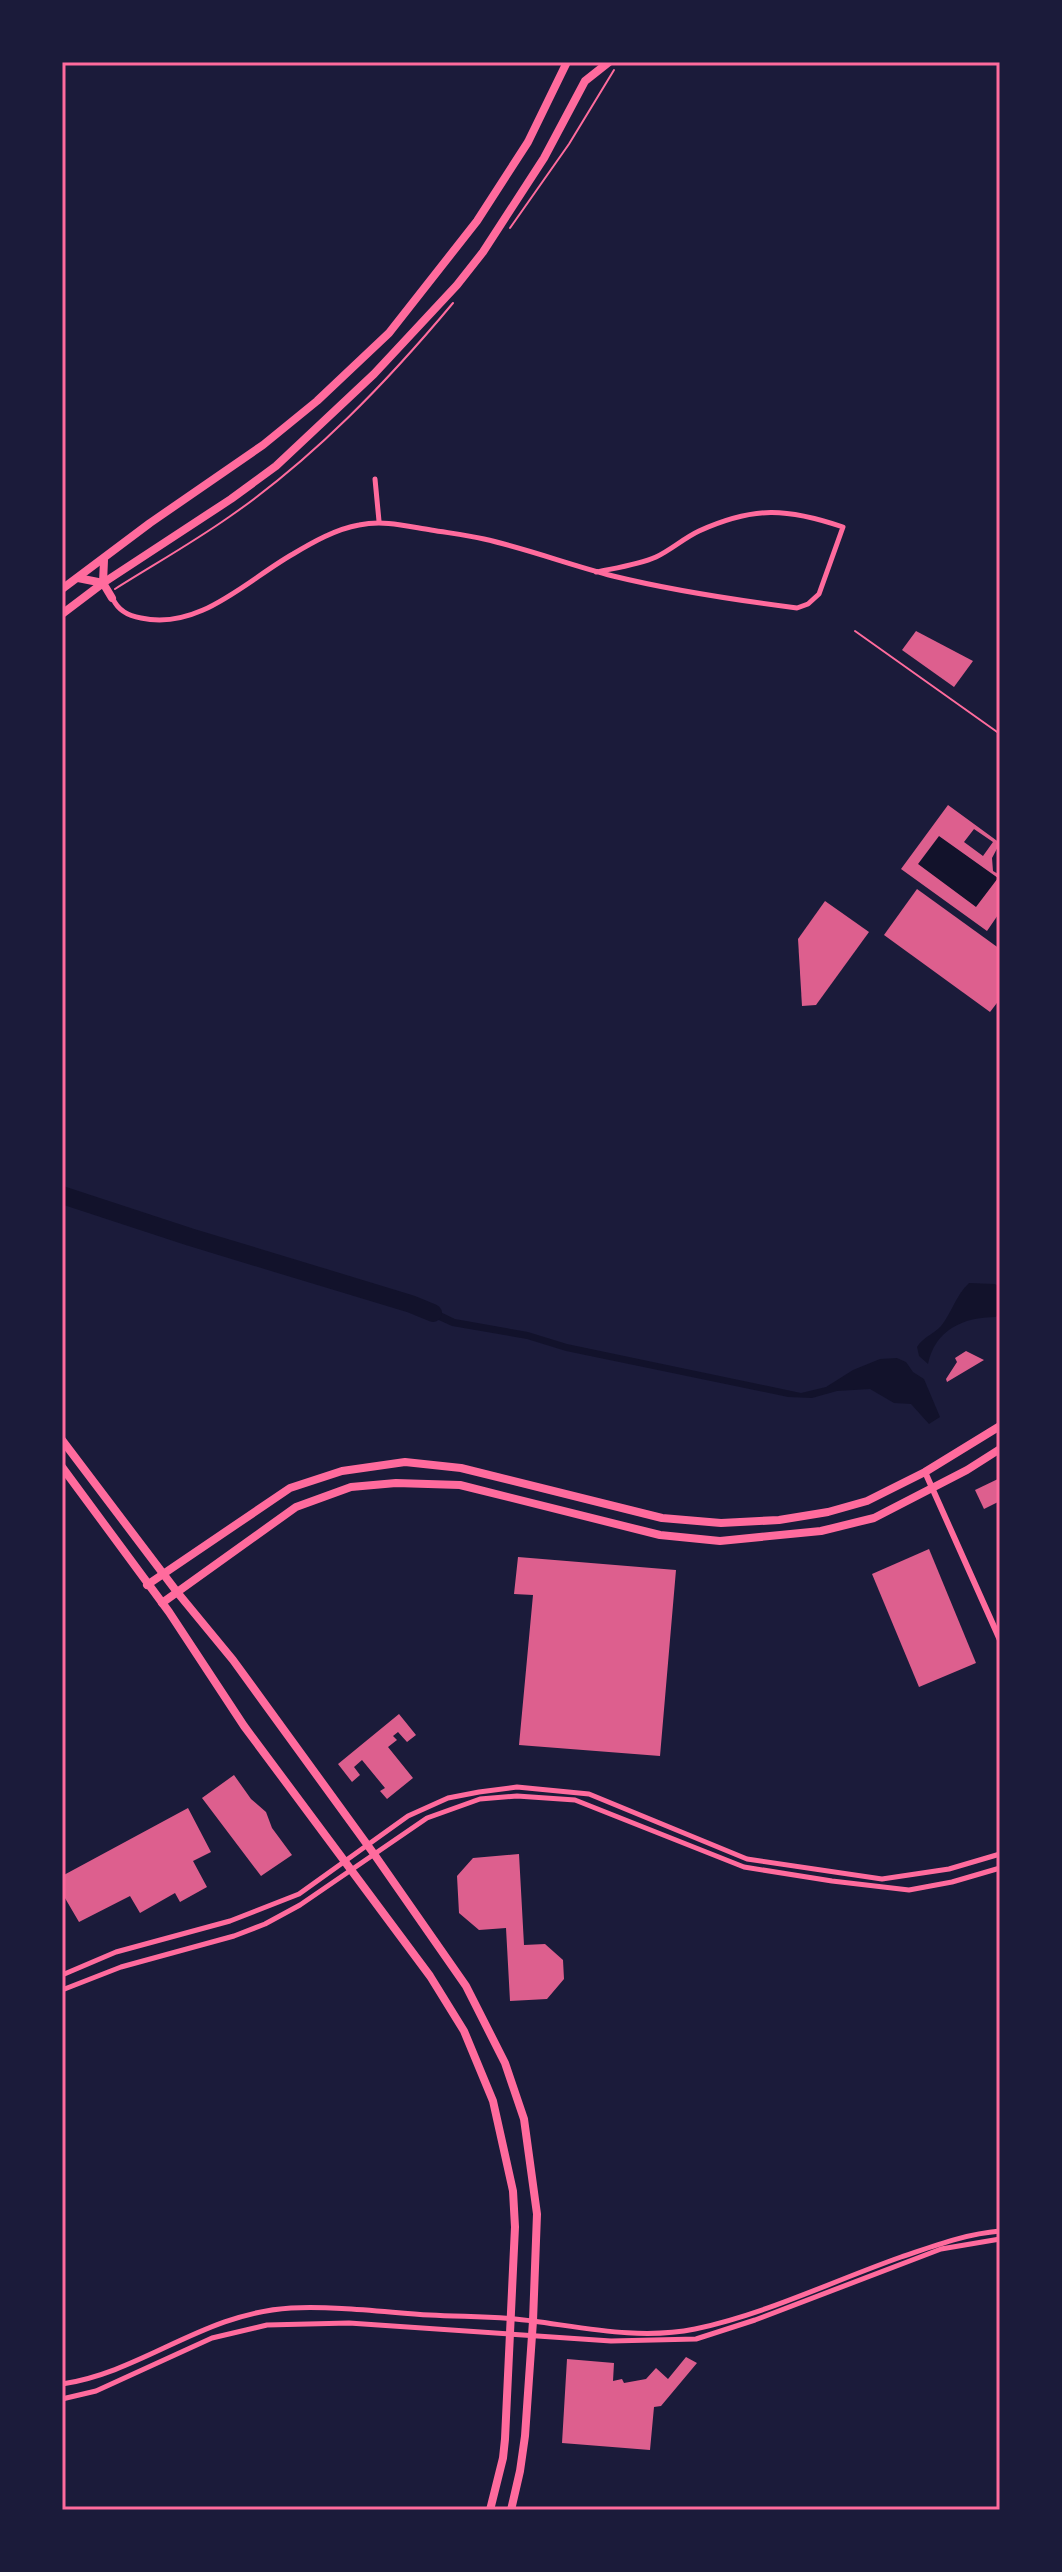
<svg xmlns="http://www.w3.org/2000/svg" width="1062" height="2572" font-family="'IBM Plex Sans',sans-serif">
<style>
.water{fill:#12122b}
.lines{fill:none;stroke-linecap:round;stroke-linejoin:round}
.river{stroke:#12122b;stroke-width:18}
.building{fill:#dd5f8e;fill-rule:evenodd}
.path{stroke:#ff6b9d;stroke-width:2}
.service{stroke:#ff6b9d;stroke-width:2}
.minor{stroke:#ff6b9d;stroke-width:5}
.tertiary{stroke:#ff6b9d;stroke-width:6}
.primary{stroke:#ff6b9d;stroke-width:8}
.neatline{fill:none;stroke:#ff6b9d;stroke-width:3}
</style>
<rect width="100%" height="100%" fill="#1b1b3a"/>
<g class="water">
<path d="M939 836 998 878 976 907 918 864Z"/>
<path d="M969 1283 995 1284 1000 1288V1311L996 1317C963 1317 935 1330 928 1364L919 1356 917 1347C923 1337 934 1334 941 1326 952 1312 956 1295 969 1283Z"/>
<path d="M413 1299 455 1319 528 1332 567 1344 801 1393 826 1387 853 1370 880 1359 897 1358 906 1362 913 1372 924 1379 940 1417 929 1424 911 1404 894 1403 870 1389 837 1391 812 1398 788 1397 566 1351 527 1339 452 1326 410 1307Z"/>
</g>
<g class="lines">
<path class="river" d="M62 1195 190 1237 411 1304 433 1313"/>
</g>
<g class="building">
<path d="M916 631 973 661 954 687 902 650Z"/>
<path d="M948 805 1000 843 992 858 993 871 1000 875V884L997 888 1000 891V912L987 931 901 869ZM974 829 993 842 983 856 964 842ZM939 836 998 878 976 907 918 864Z"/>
<path d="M917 889 1000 949V999L990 1012 884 935Z"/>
<path d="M825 901 869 932 816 1005 802 1006 798 939Z"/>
<path d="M966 1351 984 1360 947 1382 946 1379 957 1362 955 1358Z"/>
<path d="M1000 1478V1501L984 1509 975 1490Z"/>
<path d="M929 1549 976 1663 919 1687 872 1574Z"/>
<path d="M518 1557 676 1570 660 1756 519 1745 533 1595 514 1594Z"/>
<path d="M399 1714 416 1735 407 1742 398 1732 393 1736 397 1740 388 1747 413 1778 387 1799 380 1791 385 1788 362 1760 354 1767 360 1775 352 1782 338 1764Z"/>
<path d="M234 1775 251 1799 266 1812 272 1828 292 1855 261 1876 202 1798Z"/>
<path d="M188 1808 211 1852 193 1861 207 1887 180 1902 175 1893 140 1913 130 1896 79 1922 62 1893V1876Z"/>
<path d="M519 1854 524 1945 545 1944 563 1960 564 1979 547 1999 510 2001 506 1928 479 1930 459 1913 457 1876 473 1858Z"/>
<path d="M686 2357 697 2363 661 2406 654 2407 650 2450 562 2443 567 2359 614 2363 613 2381 622 2379 624 2383 646 2379 656 2368 668 2379Z"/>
</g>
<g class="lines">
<g class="path">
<path d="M510 228 569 144 614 70"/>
<path d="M115 589C153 565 192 543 229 517 314 458 387 382 453 303"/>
<path d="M999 1410H1000"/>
</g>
<path class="service" d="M855 631 1000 734"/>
<g class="minor">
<path d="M375 479 379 521"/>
<path d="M113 599C118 610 129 616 141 618 199 631 247 580 293 554 313 542 336 529 359 525 384 520 406 526 431 530 449 533 467 535 484 539 528 549 570 565 613 576 674 591 735 600 797 608L808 604 819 594 843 527C787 508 754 506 699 531 684 538 671 550 656 557 638 565 615 568 596 572"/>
<path d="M62 1975 116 1952 230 1921 299 1894 408 1816 448 1798 479 1792 517 1787 589 1794 747 1859 882 1879 949 1869 1000 1854"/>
<path d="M62 1990 121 1967 234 1936 265 1924 300 1905 427 1818 480 1799 517 1796 575 1800 744 1867 832 1881 909 1890 952 1882 1000 1868"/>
<path d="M62 2384C143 2372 203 2313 291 2308 337 2306 384 2312 430 2315 464 2317 499 2316 533 2321 586 2328 641 2340 695 2329 766 2314 833 2281 901 2257 934 2246 965 2234 1000 2231"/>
<path d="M62 2399 96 2391 212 2338 267 2325 349 2323 611 2341 696 2339 755 2320 941 2249 1000 2239"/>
</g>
<path class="tertiary" d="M925 1472 1000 1640"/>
<g class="primary">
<path d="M104 560 103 583 112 598"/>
<path d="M78 578 103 583"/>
<path d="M62 589 150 523 263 445 317 401 389 333 477 221 528 142 567 62"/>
<path d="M62 614 103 583 231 499 276 466 374 374 457 285 483 252 544 158 585 81 609 62"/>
<path d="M62 1440 177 1592 233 1660 374 1854 466 1986 505 2063 524 2119 537 2214 533 2321 525 2436 520 2471 511 2510"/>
<path d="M62 1467 169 1612 244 1726 430 1976 464 2031 493 2101 513 2191 515 2227 505 2439 503 2458 490 2510"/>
<path d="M147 1585 290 1488 342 1471 405 1462 461 1468 662 1518 721 1523 779 1520 828 1512 867 1501 925 1472 1000 1426"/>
<path d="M162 1603 296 1507 351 1487 396 1483 460 1485 660 1535 720 1541 821 1531 874 1518 967 1470 1000 1449"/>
</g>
</g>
<rect width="1062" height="2572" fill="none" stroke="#1b1b3a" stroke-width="128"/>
<rect x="64" y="64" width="934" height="2444" class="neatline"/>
</svg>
